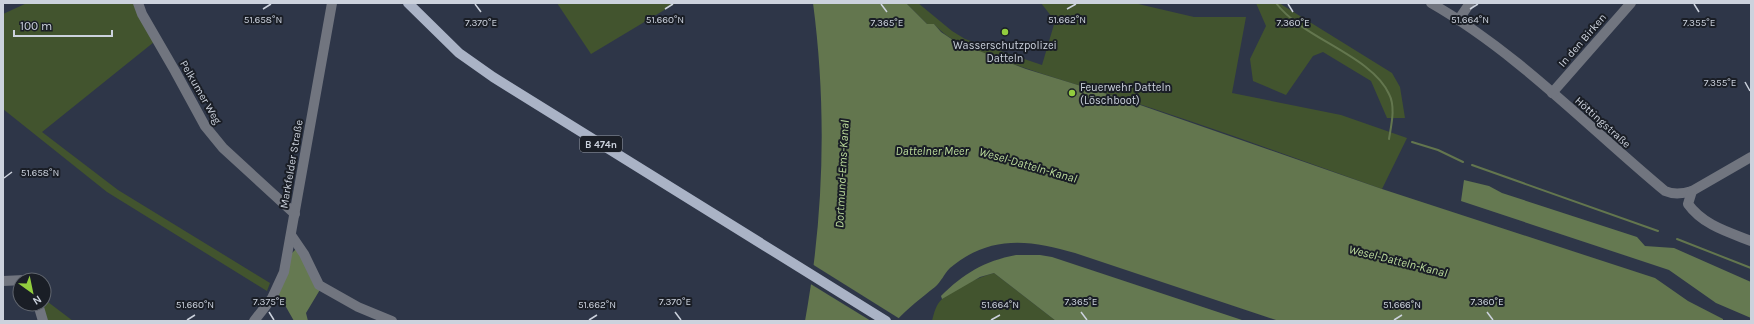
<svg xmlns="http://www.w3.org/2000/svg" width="1754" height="324" font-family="Karla,sans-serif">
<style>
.green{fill:#42542e}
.forest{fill:#657951}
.water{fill:#63764e}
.pier{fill:#2e3648}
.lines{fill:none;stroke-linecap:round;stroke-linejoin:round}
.stream{stroke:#63764e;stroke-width:2}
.minor{stroke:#71757f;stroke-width:10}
.major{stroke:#aab3c6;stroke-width:10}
.ticks{fill:none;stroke:#ccd2dd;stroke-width:1.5}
.poi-dot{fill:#92cd3e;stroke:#1a1e26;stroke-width:1.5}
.labels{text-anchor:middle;stroke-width:4;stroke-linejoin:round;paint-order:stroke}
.shield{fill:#1a1e26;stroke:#979ca6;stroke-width:1}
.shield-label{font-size:10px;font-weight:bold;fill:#ccd2dd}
.street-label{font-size:11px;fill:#ccd2dd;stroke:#1a1e26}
.poi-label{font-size:11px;fill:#ccd2dd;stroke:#1a1e26}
.water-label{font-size:12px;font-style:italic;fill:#bddd9c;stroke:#1a1e26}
.ticks-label{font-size:10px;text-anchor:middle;fill:#ccd2dd;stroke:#1a1e26;stroke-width:4;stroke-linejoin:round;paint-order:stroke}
</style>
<rect width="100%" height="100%" fill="#2e3648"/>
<g class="green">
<path d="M27 3H134L154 42 42 132 118 190 270 283 267 291 107 192 3 109V14Z"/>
<path d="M557 3H676L591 54Z"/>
<path d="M906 3H918L952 31 965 39 1042 65 1055 21 1041 3H1134L1194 17H1246L1232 93 1341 115 1407 138 1382 189C1295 158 1208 126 1121 98 1078 85 1036 73 994 57 972 49 950 42 934 24H927Z"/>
<path d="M1256 3H1279L1392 73 1400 87 1405 118H1387L1371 81 1323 52 1313 56 1286 95 1253 81 1250 59 1266 26Z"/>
<path d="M994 273 1056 321H932C934 313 936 304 943 298 956 287 977 278 994 273Z"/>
<path d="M48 302 73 321H46L42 307Z"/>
</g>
<g class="forest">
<path d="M1464 180 1489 186 1502 193 1637 237 1645 246 1674 248 1751 282V318L1716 303 1669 270 1461 201Z"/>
<path d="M297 248 321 288 306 313 308 321H294L278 293 292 253Z"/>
<path d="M1016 255H1040L1052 257 1242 320 1056 321 994 273 980 277 942 299 941 296C963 274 984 261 1016 255Z"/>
</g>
<path class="water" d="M813 3H906L927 24H934L941 32 956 42 1026 69 1120 98 1382 189 1655 278 1688 301 1723 319V321H1279L1075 253C1029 239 989 235 950 268 944 274 941 282 935 287 921 298 908 308 896 321H805C824 216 827 109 813 3Z"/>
<path class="pier" d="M812 264 900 319 898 321H871L809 283Z"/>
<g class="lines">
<g class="stream">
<path d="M1276 3C1303 39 1371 55 1389 94 1396 107 1391 126 1389 139"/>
<path d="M1412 142 1438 150 1463 162"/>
<path d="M1472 165 1658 231"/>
<path d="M1677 239 1751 268"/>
</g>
<g class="minor">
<path d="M138 3 142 14 175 71 205 126 223 148 295 214"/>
<path d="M1431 3C1518 53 1588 127 1665 191 1674 195 1682 194 1692 191L1751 157"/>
<path d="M1459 19 1470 3"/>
<path d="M1552 93 1631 3"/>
<path d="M1692 191 1688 204C1703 225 1728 232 1751 241"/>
<path d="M291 235 304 254 319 285 358 307 392 321"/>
<path d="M3 281 24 280"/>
<path d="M38 304 43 321"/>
<path d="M254 321 272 298 284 272 332 3"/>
</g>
<path class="major" d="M408 3 459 53 493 77 886 321"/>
</g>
<path class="ticks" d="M475 4 481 12M881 4 887 12M1288 4 1293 12M1694 4 1699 12M263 9 271 4M665 9 673 4M1067 9 1076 4M1470 9 1478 4M1745 82 1750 91M4 178 12 172M269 312 274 320M675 312 681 320M1081 312 1087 320M1487 312 1493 320M187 320 195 315M589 320 597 315M991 320 1000 315M1394 320 1402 315"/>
<g class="poi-dot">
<circle cx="1005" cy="32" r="4"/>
<circle cx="1072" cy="93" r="4"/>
</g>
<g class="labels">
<rect class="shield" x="580" y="136" width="42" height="16" rx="3"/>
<g class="shield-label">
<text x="601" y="148">B 474n</text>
</g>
<g class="street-label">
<text transform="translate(1582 40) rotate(-49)" y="4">In den Birken</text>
<text transform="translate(201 92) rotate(60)" y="4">Pelkumer Weg</text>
<text transform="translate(1603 122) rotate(42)" y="4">Höttingstraße</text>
<text transform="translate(291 164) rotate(-80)" y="4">Markfelder Straße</text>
</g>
<g class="poi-label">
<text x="1005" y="49">Wasserschutzpolizei<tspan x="1005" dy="13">Datteln</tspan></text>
<text x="1080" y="91" text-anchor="start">Feuerwehr Datteln<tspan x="1080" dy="13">(Löschboot)</tspan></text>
</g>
<g class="water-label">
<text x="932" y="155">Dattelner Meer</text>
<text transform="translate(1028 165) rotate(16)" y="4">Wesel-Datteln-Kanal</text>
<text transform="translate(842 174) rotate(-87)" y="4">Dortmund-Ems-Kanal</text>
<text transform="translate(1398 261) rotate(14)" y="4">Wesel-Datteln-Kanal</text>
</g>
</g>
<g class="ticks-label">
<text x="263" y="23">51.658°N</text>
<text x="665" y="23">51.660°N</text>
<text x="1067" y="23">51.662°N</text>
<text x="1470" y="23">51.664°N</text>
<text x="481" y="26">7.370°E</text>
<text x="887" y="26">7.365°E</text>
<text x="1293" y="26">7.360°E</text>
<text x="1699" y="26">7.355°E</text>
<text x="1720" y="86">7.355°E</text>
<text x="40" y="176">51.658°N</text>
<text x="269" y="305">7.375°E</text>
<text x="675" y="305">7.370°E</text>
<text x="1081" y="305">7.365°E</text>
<text x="1487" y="305">7.360°E</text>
<text x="195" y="308">51.660°N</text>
<text x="597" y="308">51.662°N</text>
<text x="1000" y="308">51.664°N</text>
<text x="1402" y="308">51.666°N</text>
</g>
<rect width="1754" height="324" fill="none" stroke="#ccd2dd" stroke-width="8"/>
<g transform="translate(32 292) rotate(147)"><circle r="19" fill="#1a1e26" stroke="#61666f"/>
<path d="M0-3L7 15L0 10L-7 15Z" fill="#92cd3e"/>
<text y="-6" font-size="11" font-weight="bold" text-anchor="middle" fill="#ccd2dd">N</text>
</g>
<path d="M14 30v6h98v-6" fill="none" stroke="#ccd2dd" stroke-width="2"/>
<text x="20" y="30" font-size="12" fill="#ccd2dd" stroke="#1a1e26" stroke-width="3" paint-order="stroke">100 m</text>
</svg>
